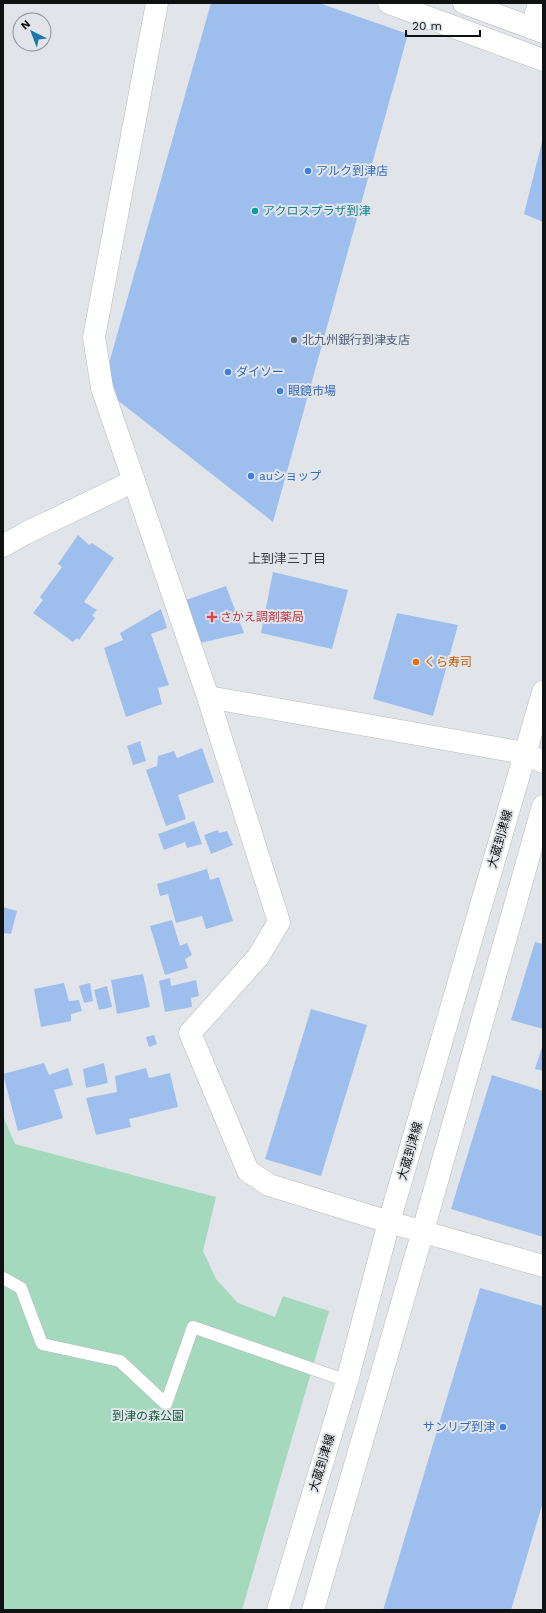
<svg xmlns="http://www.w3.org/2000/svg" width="546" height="1613" font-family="'Work Sans','Noto Sans JP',sans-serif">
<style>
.green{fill:#a4d9bd}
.building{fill:#9ebfee}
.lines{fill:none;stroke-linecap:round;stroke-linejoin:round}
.service-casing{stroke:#b6b9be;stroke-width:13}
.minor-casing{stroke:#b6b9be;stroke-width:23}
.secondary-casing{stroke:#b6b9be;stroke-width:23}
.trunk-casing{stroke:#b6b9be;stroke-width:23}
.service{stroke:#fff;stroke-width:12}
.minor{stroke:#fff;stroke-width:22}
.secondary{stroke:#fff;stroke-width:22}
.trunk{stroke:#fff;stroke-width:22}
.shop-dot{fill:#3f7fe0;stroke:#e1e5e9;stroke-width:1.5}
.culture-dot{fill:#0f9aa8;stroke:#e1e5e9;stroke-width:1.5}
.service-dot{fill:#5c6f8a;stroke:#e1e5e9;stroke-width:1.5}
.health-dot{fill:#e0444e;stroke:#e1e5e9;stroke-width:1.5}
.food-dot{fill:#e8710a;stroke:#e1e5e9;stroke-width:1.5}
.labels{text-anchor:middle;stroke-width:4;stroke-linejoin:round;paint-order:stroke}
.shop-label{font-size:12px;fill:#366cbe;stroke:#e1e5e9;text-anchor:start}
.culture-label{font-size:12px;fill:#0d838f;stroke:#e1e5e9;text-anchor:start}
.service-label{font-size:12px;fill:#4e5e75;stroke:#e1e5e9;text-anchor:start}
.health-label{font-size:12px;fill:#be3a42;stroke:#e1e5e9;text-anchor:start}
.food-label{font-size:12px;fill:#c56008;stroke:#e1e5e9;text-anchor:start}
.street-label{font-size:12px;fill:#101112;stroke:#e1e5e9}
.park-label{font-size:12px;fill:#135b3d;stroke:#e1e5e9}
.neighbourhood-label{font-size:13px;fill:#373a3e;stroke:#e1e5e9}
</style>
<rect width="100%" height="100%" fill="#e1e5e9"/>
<path class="green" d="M3 1116 15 1144 216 1197 203 1251 216 1279 238 1303 275 1317 283 1296 329 1311 242 1610H3Z"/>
<g class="building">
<path d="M211 3H319L408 34 273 522 102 388Z"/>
<path d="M542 142H543V222L524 214Z"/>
<path d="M78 535 89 545 92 543 114 558 84 602 97 610 92 615 95 618 79 640 77 638 73 642 33 613 43 600 40 597 62 567 58 564Z"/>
<path d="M273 572 348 590 332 649 261 633Z"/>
<path d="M226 586 244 633 191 645 183 601Z"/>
<path d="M161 609 167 628 151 634 169 685 158 688 162 704 126 717 104 648 123 640 120 633Z"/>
<path d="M397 613 458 625 433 716 373 699Z"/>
<path d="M140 741 146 761 133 765 127 746Z"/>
<path d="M202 748 214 782 178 795 186 819 166 826 146 770 157 766 158 756 174 751 177 758Z"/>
<path d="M194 821 202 844 187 848 185 842 164 850 158 834Z"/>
<path d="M218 830 219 833 227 831 233 845 211 854 204 835Z"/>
<path d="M207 869 210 880 219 877 233 921 206 929 202 916 176 923 168 894 160 896 157 884Z"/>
<path d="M3 907 17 911 11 934 3 933Z"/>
<path d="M172 920 180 946 187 943 192 955 185 959 188 968 165 975 150 926Z"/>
<path d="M535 942 543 944V1029L511 1020Z"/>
<path d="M143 974 150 1007 117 1014 111 980Z"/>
<path d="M170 978 171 986 196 980 199 996 191 998 192 1007 165 1012 159 981Z"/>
<path d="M64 983 69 1001 79 1000 82 1011 71 1014V1021L41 1027 34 989Z"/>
<path d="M90 983 93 1001 84 1003 79 986Z"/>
<path d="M107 986 112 1007 99 1010 94 990Z"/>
<path d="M311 1009 367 1025 321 1176 265 1159Z"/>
<path d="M154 1035 157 1044 149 1047 146 1037Z"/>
<path d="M543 1044V1071L535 1069Z"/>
<path d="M44 1063 49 1075 68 1068 73 1085 54 1090 63 1118 18 1131 3 1074Z"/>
<path d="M104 1063 108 1083 86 1088 83 1069Z"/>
<path d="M146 1068 149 1078 170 1073 178 1107 129 1119 131 1127 96 1135 86 1098 117 1092 115 1076Z"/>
<path d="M492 1075 543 1091V1237L451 1209Z"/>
<path d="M480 1288 543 1306V1502L511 1610H383Z"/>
</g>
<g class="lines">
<defs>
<path id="service" d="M3 1278 21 1288 42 1344 120 1361 166 1404 193 1327 347 1381"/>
<g id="minor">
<path d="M157 3 94 337 102 388 208 697 279 922 258 957 190 1033 248 1171 269 1185 389 1222 543 1266"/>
<path d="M532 28 539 3"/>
<path d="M3 546 26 533 134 481"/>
<path d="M208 697 524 753 543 762"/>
</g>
<g id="secondary">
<path d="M278 1610 347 1381 389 1222 543 692"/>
<path d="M313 1610 423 1231 543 806"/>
</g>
<g id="trunk">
<path d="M389 3 543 60"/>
<path d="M464 3 543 32"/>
</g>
</defs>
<use href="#service" class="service-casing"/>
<use href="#minor" class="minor-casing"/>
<use href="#secondary" class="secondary-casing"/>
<use href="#trunk" class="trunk-casing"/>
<use href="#service" class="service"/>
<use href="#minor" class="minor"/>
<use href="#secondary" class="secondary"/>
<use href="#trunk" class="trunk"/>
</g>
<g class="shop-dot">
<circle cx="308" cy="171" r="4"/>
<circle cx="228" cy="372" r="4"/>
<circle cx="280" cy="391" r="4"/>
<circle cx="251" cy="476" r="4"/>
<circle cx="503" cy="1427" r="4"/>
</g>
<circle class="culture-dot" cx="255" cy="211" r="4"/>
<circle class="service-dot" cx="294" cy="340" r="4"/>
<path class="health-dot" d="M210 611h4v4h4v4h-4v4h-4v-4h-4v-4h4z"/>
<circle class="food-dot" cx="416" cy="662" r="4"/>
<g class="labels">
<g class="shop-label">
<text x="316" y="175">アルク到津店</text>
<text x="236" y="376">ダイソー</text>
<text x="288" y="395">眼鏡市場</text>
<text x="259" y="480">auショップ</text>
<text x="495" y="1431" text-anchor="end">サンリプ到津</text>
</g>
<g class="culture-label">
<text x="263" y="215">アクロスプラザ到津</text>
</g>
<g class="service-label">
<text x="302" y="344">北九州銀行到津支店</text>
</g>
<g class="health-label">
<text x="220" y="621">さかえ調剤薬局</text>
</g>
<g class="food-label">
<text x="424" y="666">くら寿司</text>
</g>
<g class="street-label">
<text transform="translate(500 839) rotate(-74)" y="4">大蔵到津線</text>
<text transform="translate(410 1151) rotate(-74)" y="4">大蔵到津線</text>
<text transform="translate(322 1463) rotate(-73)" y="4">大蔵到津線</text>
</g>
<g class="park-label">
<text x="148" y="1420">到津の森公園</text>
</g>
<g class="neighbourhood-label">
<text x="287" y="563">上到津三丁目</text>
</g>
</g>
<rect width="546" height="1613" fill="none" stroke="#101112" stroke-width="8"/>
<g transform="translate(32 32) rotate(318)"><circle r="19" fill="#e1e5e9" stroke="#8d9093"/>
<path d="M0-3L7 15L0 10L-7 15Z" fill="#1a79a6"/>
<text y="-6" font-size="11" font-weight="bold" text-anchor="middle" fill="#101112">N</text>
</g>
<path d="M406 30v6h74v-6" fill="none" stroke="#101112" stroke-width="2"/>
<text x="412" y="30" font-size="12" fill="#101112" stroke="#e1e5e9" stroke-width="3" paint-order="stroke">20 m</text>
</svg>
